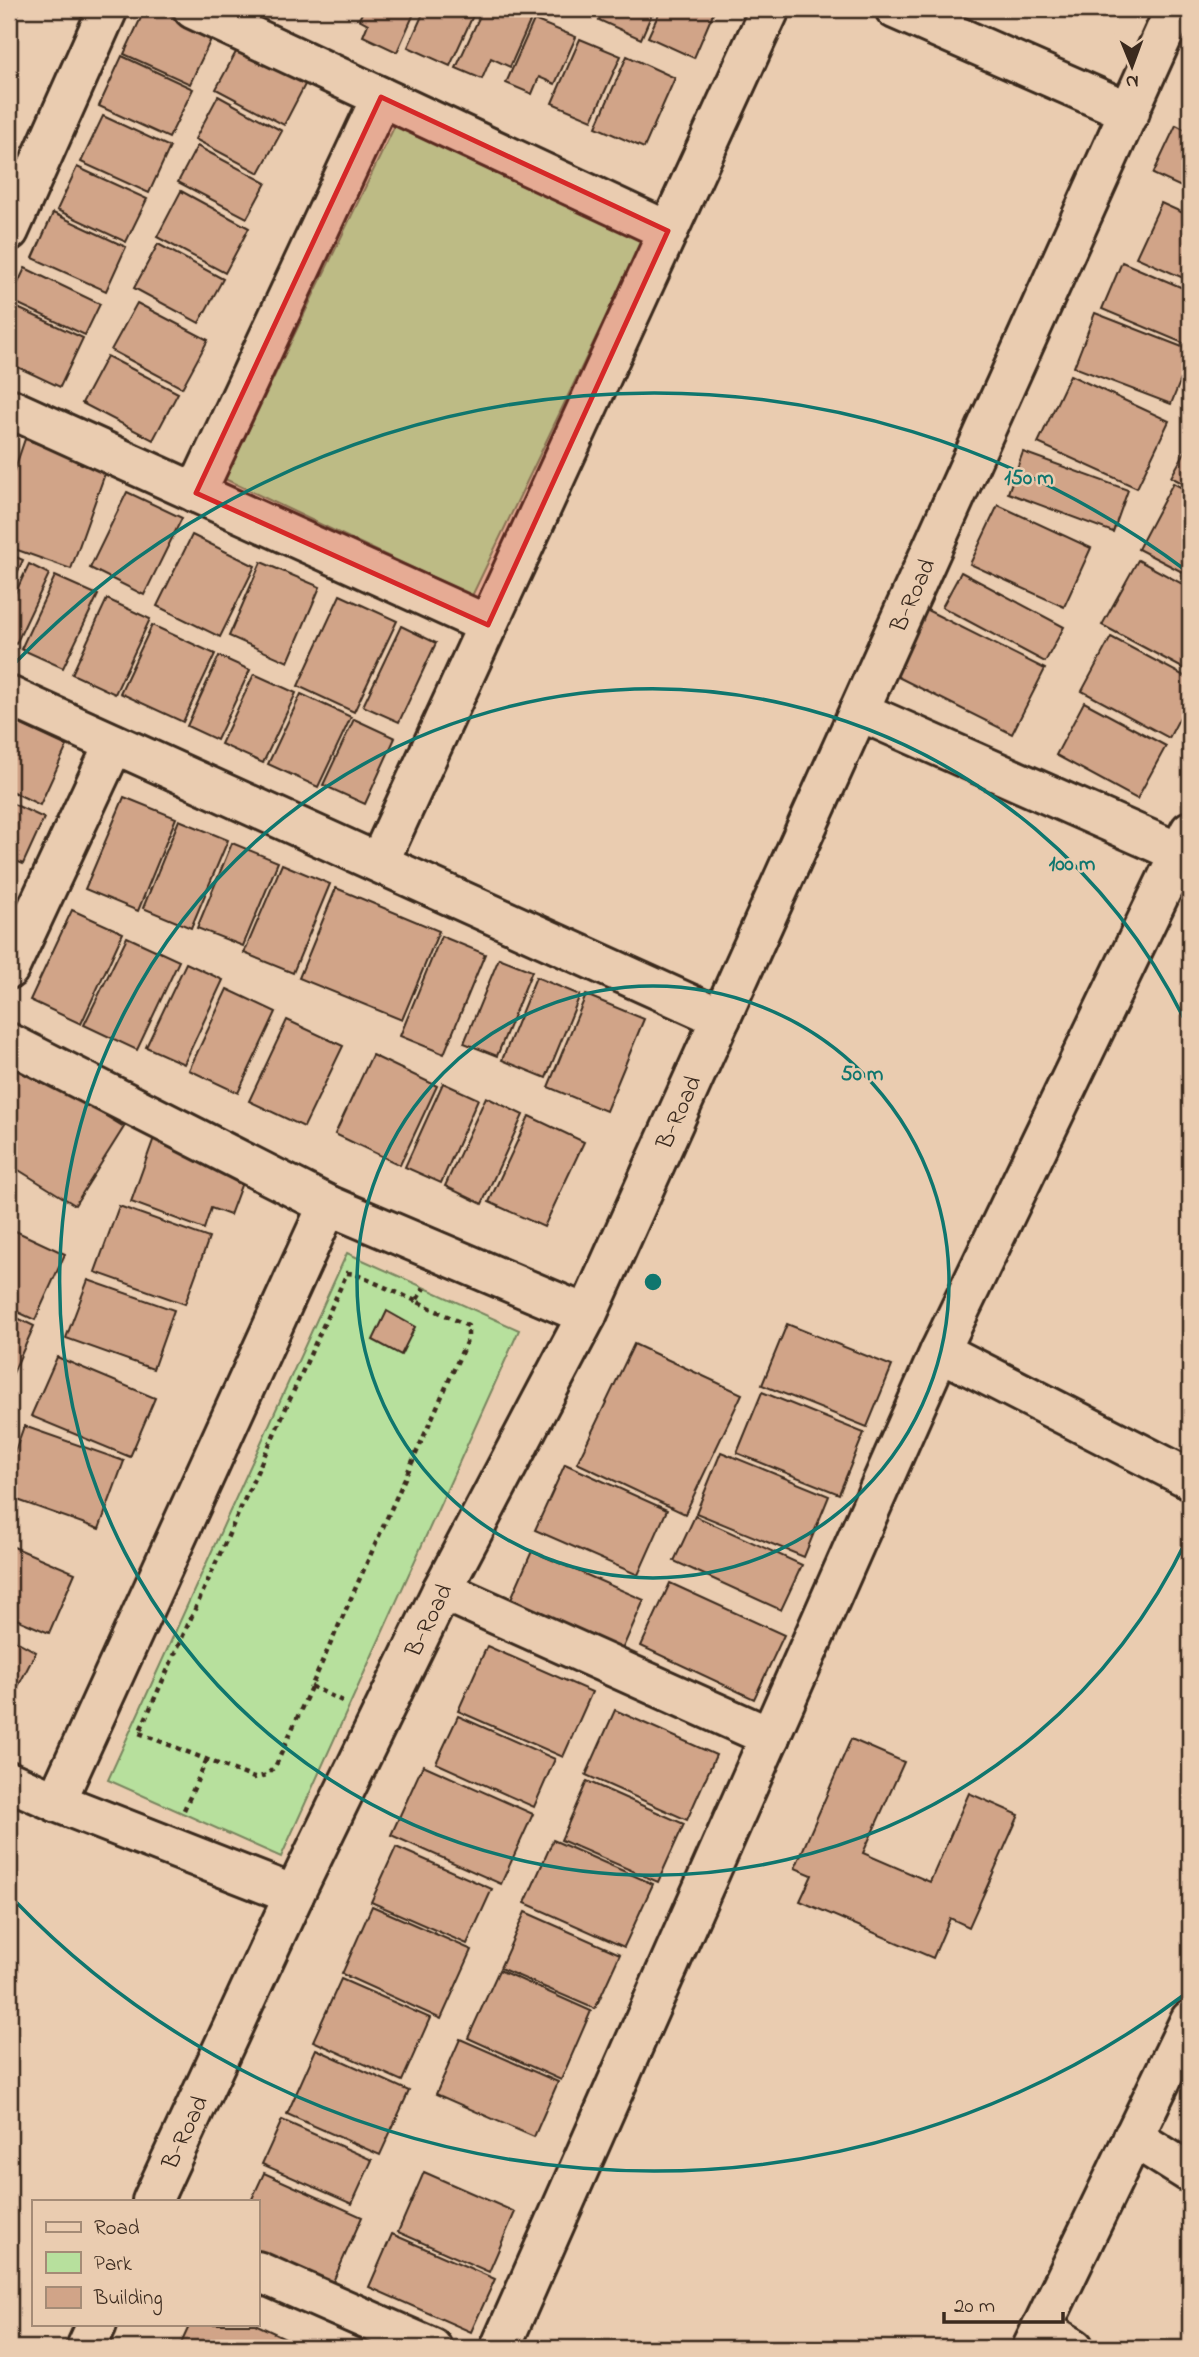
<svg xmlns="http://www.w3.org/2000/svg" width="1199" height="2357" font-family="'Indie Flower',sans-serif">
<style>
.green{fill:#b7e09d;stroke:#79855e;stroke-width:2}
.building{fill:#d1a488;stroke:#3b2a1e;stroke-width:2}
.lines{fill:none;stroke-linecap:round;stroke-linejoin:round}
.street-casing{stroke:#3b2a1e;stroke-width:44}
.path{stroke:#3b2a1e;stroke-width:4.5;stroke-dasharray:5 5;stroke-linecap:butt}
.street{stroke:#eaccb0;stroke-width:38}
.marked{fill:#d62828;fill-opacity:0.2;stroke:#d62828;stroke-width:5;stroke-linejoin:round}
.ring{fill:none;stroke:#0f766e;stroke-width:3.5}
.labels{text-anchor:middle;stroke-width:5;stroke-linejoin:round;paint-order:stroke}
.street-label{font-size:24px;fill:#3b2a1e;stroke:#eaccb0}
.centre{fill:#0f766e;stroke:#eaccb0;stroke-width:3.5}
.ring-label{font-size:21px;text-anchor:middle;font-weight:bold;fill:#0f766e;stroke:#eaccb0;stroke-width:5;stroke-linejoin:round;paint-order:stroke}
</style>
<rect width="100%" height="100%" fill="#eaccb0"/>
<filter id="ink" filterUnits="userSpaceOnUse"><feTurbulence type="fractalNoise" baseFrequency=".0143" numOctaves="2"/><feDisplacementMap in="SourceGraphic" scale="14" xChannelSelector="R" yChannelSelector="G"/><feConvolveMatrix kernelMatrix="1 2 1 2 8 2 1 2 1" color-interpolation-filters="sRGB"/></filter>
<g filter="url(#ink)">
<g class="green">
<path d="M398 119 644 237 472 596 225 479Z"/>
<path d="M347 1253 519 1330 281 1857 108 1780Z"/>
</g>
<g class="building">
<path d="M9 9H21L9 33Z"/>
<path d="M145 9H156L213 35 190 84 124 54Z"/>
<path d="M364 9H416L397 52 363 36 368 24 359 19Z"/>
<path d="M425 9H476L450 66 408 47Z"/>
<path d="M483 9H512L532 17 510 67 491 58 482 79 456 68Z"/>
<path d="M604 9H654L641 39 599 20Z"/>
<path d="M661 9H715L694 58 648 37Z"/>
<path d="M534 20 576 37 555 84 539 77 532 94 506 83Z"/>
<path d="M243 39 310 75 284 125 216 89Z"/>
<path d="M580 39 621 56 592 120 552 103Z"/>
<path d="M122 56 193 89 169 138 99 106Z"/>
<path d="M627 56 675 78 644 148 596 127Z"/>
<path d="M218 96 282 131 259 173 195 139Z"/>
<path d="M103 116 170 147 149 193 81 162Z"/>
<path d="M1176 125 1190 132V191L1153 174Z"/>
<path d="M197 146 266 183 247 218 178 182Z"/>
<path d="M77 167 147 199 126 242 57 210Z"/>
<path d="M181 191 249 228 225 273 157 237Z"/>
<path d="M1161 203 1190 216V281L1136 257Z"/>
<path d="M53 213 126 247 106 291 33 258Z"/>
<path d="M158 244 223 279 199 323 134 288Z"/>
<path d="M1122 262 1190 291V346L1102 309Z"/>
<path d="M25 268 100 304 85 335 10 300Z"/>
<path d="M137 303 208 340 182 388 111 350Z"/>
<path d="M9 304 83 338 60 387 9 363Z"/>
<path d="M1095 313 1190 350V357L1171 404 1074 367Z"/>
<path d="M107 356 178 393 153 440 82 403Z"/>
<path d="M1070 375 1169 421 1137 488 1038 443Z"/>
<path d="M25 439 107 468 71 569 9 547V486Z"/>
<path d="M1190 443V487L1171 477Z"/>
<path d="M1023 452 1128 490 1113 532 1008 493Z"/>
<path d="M1173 483 1190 492V576L1138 549Z"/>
<path d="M127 492 182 518 144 595 90 568Z"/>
<path d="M998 505 1091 548 1064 607 970 564Z"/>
<path d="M192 535 255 566 220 637 157 606Z"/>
<path d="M9 554 23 560 9 591Z"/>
<path d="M1138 560 1190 588V672L1102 625Z"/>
<path d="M261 562 320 587 288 662 229 636Z"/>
<path d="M29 564 49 574 16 644 9 641V606Z"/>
<path d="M961 572 1064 627 1045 662 942 607Z"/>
<path d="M55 576 98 595 63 668 21 649Z"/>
<path d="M340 595 397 621 354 712 298 686Z"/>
<path d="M107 599 150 619 115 694 72 674Z"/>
<path d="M927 610 1045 669 1012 734 894 675Z"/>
<path d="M152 625 215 654 183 722 120 693Z"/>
<path d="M401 626 436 643 399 722 363 706Z"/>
<path d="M1111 637 1190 679V698L1169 738 1082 691Z"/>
<path d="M219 656 250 670 217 740 187 726Z"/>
<path d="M254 674 296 693 263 763 221 744Z"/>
<path d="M301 694 351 717 318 787 268 764Z"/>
<path d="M1084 702 1166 746 1137 799 1056 755Z"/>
<path d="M9 719 67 746 40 805 9 790Z"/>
<path d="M354 719 395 738 365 804 323 785Z"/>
<path d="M124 797 176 818 138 911 85 889Z"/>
<path d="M9 802 44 818 23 864 9 858Z"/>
<path d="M179 820 228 840 191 928 143 908Z"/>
<path d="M232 843 278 862 243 946 197 928Z"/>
<path d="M282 864 330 884 293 973 244 953Z"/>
<path d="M336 888 439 931 402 1020 299 978Z"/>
<path d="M72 910 123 933 81 1024 30 1000Z"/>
<path d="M441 936 485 954 444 1054 400 1036Z"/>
<path d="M127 937 179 961 137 1050 84 1025Z"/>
<path d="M499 958 532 971 497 1056 464 1043Z"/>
<path d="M186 963 223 980 184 1064 146 1047Z"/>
<path d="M536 977 580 995 546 1078 502 1060Z"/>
<path d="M227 989 276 1012 238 1093 189 1070Z"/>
<path d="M586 995 644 1019 606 1111 548 1087Z"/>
<path d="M287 1020 343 1046 304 1127 249 1101Z"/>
<path d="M372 1055 437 1086 400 1165 335 1134Z"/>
<path d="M9 1057 124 1127 75 1205 9 1164Z"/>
<path d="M443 1083 478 1099 441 1183 405 1167Z"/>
<path d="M486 1097 523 1115 482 1204 445 1186Z"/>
<path d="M529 1116 584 1142 544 1227 489 1202Z"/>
<path d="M155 1135 247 1169 230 1215 211 1208 204 1229 131 1202Z"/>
<path d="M119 1206 209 1238 185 1304 95 1272Z"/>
<path d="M9 1228 65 1254 35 1320 9 1308Z"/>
<path d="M88 1280 174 1310 153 1369 66 1338Z"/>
<path d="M387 1311 415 1327 401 1355 373 1340Z"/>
<path d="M9 1314 34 1326 9 1382Z"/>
<path d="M787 1324 892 1366 867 1427 762 1385Z"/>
<path d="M634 1344 742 1394 685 1514 577 1463Z"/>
<path d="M57 1357 155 1398 130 1457 31 1416Z"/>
<path d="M762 1392 864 1433 839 1494 737 1453Z"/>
<path d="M24 1426 124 1461 99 1529 9 1497V1468Z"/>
<path d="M721 1452 829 1496 804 1557 696 1513Z"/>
<path d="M565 1464 667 1510 638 1575 535 1530Z"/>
<path d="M695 1516 802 1565 781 1610 674 1561Z"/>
<path d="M9 1545 75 1573 49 1633 9 1616Z"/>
<path d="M532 1551 644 1600 618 1659 506 1610Z"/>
<path d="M670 1583 784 1635 754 1699 641 1646Z"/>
<path d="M9 1637 36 1652 9 1704Z"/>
<path d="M487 1646 592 1692 563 1757 458 1711Z"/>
<path d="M615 1710 716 1755 687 1820 586 1775Z"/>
<path d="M458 1716 555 1759 534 1807 436 1763Z"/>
<path d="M851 1739 904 1762 863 1853 930 1882 969 1793 1019 1815 969 1927 950 1918 933 1958 800 1901 812 1875 795 1868Z"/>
<path d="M423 1765 533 1814 501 1884 391 1835Z"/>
<path d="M587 1781 684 1824 658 1882 561 1840Z"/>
<path d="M553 1840 653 1884 624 1947 525 1903Z"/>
<path d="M396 1847 492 1889 467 1944 371 1902Z"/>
<path d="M372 1906 472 1950 441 2019 342 1974Z"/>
<path d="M525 1912 620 1954 595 2009 500 1968Z"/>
<path d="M499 1970 591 2011 561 2080 468 2038Z"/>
<path d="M341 1979 430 2018 402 2081 313 2041Z"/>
<path d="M460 2039 558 2082 534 2137 436 2094Z"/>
<path d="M316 2049 409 2091 380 2155 287 2114Z"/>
<path d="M282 2120 372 2160 352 2204 262 2164Z"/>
<path d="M424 2172 515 2212 489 2272 398 2232Z"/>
<path d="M264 2173 362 2217 328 2293 257 2262V2201H251Z"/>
<path d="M392 2234 495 2279 471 2332 369 2287Z"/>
<path d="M190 2324H255L294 2342 291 2348H179Z"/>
</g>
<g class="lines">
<defs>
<g id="street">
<path d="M193 9 668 231"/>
<path d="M895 9 1130 112"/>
<path d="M9 231 108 9"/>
<path d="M9 408 488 625"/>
<path d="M196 493 381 97"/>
<path d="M9 696 721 1018"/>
<path d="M859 711 1180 853"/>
<path d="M379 862 770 9"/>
<path d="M9 969 114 744"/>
<path d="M9 1043 328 1205 587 1315"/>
<path d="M940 1351 1190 1479"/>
<path d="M442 1590 770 1737"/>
<path d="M9 1781 56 1802 294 1895"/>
<path d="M56 1802 328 1205"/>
<path d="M1133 2137 1190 2173"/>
<path d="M152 2201 294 1895 442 1590 587 1315 1175 9"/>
<path d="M257 2271 432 2348"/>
<path d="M1041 2328 1074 2348"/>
<path d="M86 2348 97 2324"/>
<path d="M500 2348 940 1351 1190 831"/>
<path d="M1032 2348 1190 2020"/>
</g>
</defs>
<use href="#street" class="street-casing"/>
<g class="path">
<path d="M416 1301 355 1274 347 1273 139 1733 254 1778 267 1775 276 1765 468 1338V1326L416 1301 424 1288"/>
<path d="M311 1686 344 1702"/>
<path d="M184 1810 207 1759"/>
</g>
<use href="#street" class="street"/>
</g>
</g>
<path class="marked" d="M381 97 668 231 488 625 196 493Z"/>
<g class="ring">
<circle cx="653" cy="1282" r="296"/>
<path d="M1188 1537A593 593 0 1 1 1188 1027"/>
<path d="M1188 1992A889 889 0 0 1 14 1900M14 664A889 889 0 0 1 1188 572"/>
</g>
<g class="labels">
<g class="street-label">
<text transform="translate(912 595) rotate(-66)" y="8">B-Road</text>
<text transform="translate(678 1112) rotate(-66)" y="8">B-Road</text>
<text transform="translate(428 1620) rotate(-64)" y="8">B-Road</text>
<text transform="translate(184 2132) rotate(-65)" y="8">B-Road</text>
</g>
</g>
<circle cx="653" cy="1282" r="10" class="centre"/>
<g class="ring-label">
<text x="1029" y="484">150 m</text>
<text x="1072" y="870">100 m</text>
<text x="862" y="1080">50 m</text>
</g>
<rect width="1199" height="2357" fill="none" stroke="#eaccb0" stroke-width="35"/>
<rect x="18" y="18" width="1164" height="2322" fill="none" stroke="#3b2a1e" stroke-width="2.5" filter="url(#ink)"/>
<rect x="32" y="2200" width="228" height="126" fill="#eaccb0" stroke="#a48b76" stroke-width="2"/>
<rect x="46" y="2222" width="35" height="10" fill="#eaccb0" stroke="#a48b76" stroke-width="2"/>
<text x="94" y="2234" font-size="21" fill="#3b2a1e">Road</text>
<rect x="46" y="2252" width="35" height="21" fill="#b7e09d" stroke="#a48b76" stroke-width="2"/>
<text x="94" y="2270" font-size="21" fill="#3b2a1e">Park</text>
<rect x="46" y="2287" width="35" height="21" fill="#d1a488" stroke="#a48b76" stroke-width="2"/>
<text x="94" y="2304" font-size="21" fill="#3b2a1e">Building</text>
<g transform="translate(1132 66) rotate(179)" stroke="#eaccb0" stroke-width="5" paint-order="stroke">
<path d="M0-5L12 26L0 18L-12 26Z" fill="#3b2a1e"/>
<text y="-10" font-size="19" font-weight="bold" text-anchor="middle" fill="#3b2a1e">N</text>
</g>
<path d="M944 2312v10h119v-10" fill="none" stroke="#3b2a1e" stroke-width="3.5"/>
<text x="954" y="2312" font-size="21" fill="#3b2a1e" stroke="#eaccb0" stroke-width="5" paint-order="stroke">20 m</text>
</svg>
